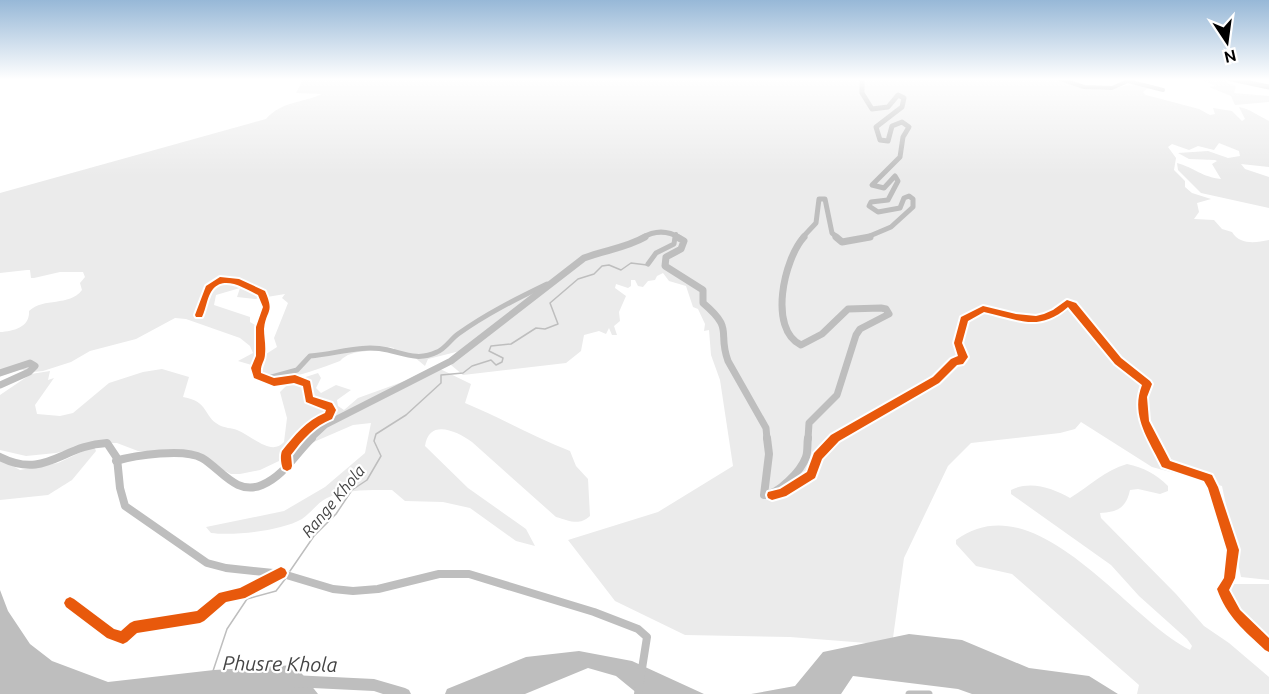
<svg xmlns="http://www.w3.org/2000/svg" width="1269" height="694" font-family="Ubuntu,sans-serif">
<style>
.green{fill:#ebebeb}
.water{fill:#bebebe}
.lines{fill:none;stroke-linecap:round;stroke-linejoin:round}
.stream{stroke:#bebebe;stroke-width:1.5}
.river{fill:#bebebe;fill-rule:evenodd}
.minor-far2{stroke:#bebebe;stroke-width:4}
.minor-far1{stroke:#bebebe;stroke-width:5}
.minor{stroke:#bebebe;stroke-width:7}
.major-far2{stroke:#bebebe;stroke-width:5}
.major-far1{stroke:#bebebe;stroke-width:7}
.major{stroke:#bebebe;stroke-width:8}
.cycleway-casing{stroke:#fff;stroke-width:4}
.cycleway{fill:#e8590c;fill-rule:evenodd}
.labels{text-anchor:middle;stroke-width:4.5;stroke-linejoin:round;paint-order:stroke}
.water-label{font-size:16px;font-style:italic;fill:#434343;stroke:#fff}
.near-water-label{font-size:20px;font-style:italic;fill:#434343;stroke:#fff}
</style>
<rect width="100%" height="100%" fill="#fff"/>
<g class="green">
<path d="M303 79H1056C1073 85 1093 92 1112 89 1131 85 1128 82 1148 88L1143 92 1146 95 1199 109 1210 115 1215 114 1213 108 1232 111 1242 121 1245 119 1239 107C1250 109 1259 116 1269 121V167L1241 164 1245 169 1269 177V208L1201 193 1178 170 1177 163C1195 168 1202 177 1221 179L1212 164 1217 161 1215 160 1189 159 1178 153 1208 151 1228 158 1240 156 1239 151 1219 143 1214 150 1198 146 1189 150 1172 144 1168 147 1176 158 1174 170 1185 181V187L1192 193 1211 199 1197 203 1199 212 1194 219 1214 220 1222 229 1232 232C1240 245 1255 243 1269 240V580L1241 577 1222 486 1152 467 1081 422 1075 429 1060 433 971 443 948 466 904 558 892 645 790 637 685 635 615 601 568 540 658 512 733 466 720 380 711 355 709 330 704 331 705 324 698 309 693 307 686 286 669 281 663 273 657 276 655 280 648 281 643 287 638 286 635 280H631V286L628 288 616 284 615 288 626 296 619 312 620 321 614 326 617 335H612L609 328 606 334 599 331 584 335 581 351 566 363 463 375 451 365 460 351 428 359 425 366 413 356 395 354 394 348 389 347C373 354 353 347 340 361 314 370 289 383 262 374L259 369 263 356 277 347 274 338 288 303 282 298 285 294 255 299 237 297 240 288 216 295 214 305 250 317V322L255 325 261 320 260 350 255 366 238 361 253 353 250 346 240 338 186 319 175 318 136 339 90 351 71 362 43 371 33 372 13 368 0 372V332C14 331 30 327 29 311 44 297 69 307 82 290L80 283 85 277 83 272H60L34 278H31L30 270H27L0 273V193L266 119C282 101 300 104 322 94L296 93Z"/>
<path d="M1199 79H1226L1227 83 1236 86 1234 93 1269 96V102L1235 105 1231 96 1209 87 1216 86Z"/>
<path d="M434 366 471 384 465 403C501 418 534 437 570 451L576 466 588 479 590 516C579 526 570 521 556 517L472 442C457 431 429 418 425 446L468 488 526 529 535 546 516 541 470 508 443 502 405 501 392 490C372 490 345 489 327 498 318 502 311 513 302 519 281 531 234 536 211 533L206 527 284 511 325 487 365 453 371 423 353 425 286 454 279 461 260 470 240 474H231L186 451H138L117 443H98L56 453 26 456 0 450V395L31 374 50 371 48 380 54 378 35 405 37 414 60 416 73 413 109 383 143 372 162 369 189 377 183 397C210 402 202 415 219 425 224 428 232 428 237 430 251 435 271 457 284 442L287 418 280 392 290 382 318 373 321 378 316 388 321 393 336 385 351 390 337 400 338 406 344 410 358 398 405 381Z"/>
<path d="M94 446 96 451 72 480 48 495 0 500V459L20 470 58 463Z"/>
<path d="M1127 464C1144 468 1155 473 1168 486V491L1160 494 1138 489 1130 490C1126 508 1118 512 1100 513L1101 518 1176 594 1204 626 1229 643 1269 677V694H1137L1139 685 1012 574 976 566 956 544V540C1036 481 1127 619 1190 650L1192 646 1187 639 1139 596 1111 565 1011 494V490C1030 480 1053 488 1070 498 1090 486 1105 470 1127 464Z"/>
<path d="M1231 584H1269V643L1227 599Z"/>
</g>
<g class="water">
<path d="M0 590 8 611 30 644 52 661 108 682 214 670 295 665 318 694H0Z"/>
<path d="M909 634 962 640 1029 668 1089 676 1118 694H972L958 689 853 676 841 694H751L795 686 823 652Z"/>
<path d="M579 651 632 661 704 694H638L616 676 588 668 525 694H445L447 689 526 657Z"/>
</g>
<g class="lines">
<g class="stream">
<path d="M290 571 314 536 336 514 352 490 367 480 381 456 374 441 376 434 406 415 441 383V375L463 373 472 366 491 360 496 365 502 362 503 358 489 351 491 346 511 344 536 328 545 329 558 324 550 303 578 279 594 274 602 266 609 265 621 270 631 263 647 265"/>
<path d="M213 671 227 629 247 599 276 591 286 578"/>
</g>
<path class="river" d="M292 675 374 679 405 688 409 690 411 694H383L374 691 292 687 288 685 286 681 288 677Z"/>
<g class="minor-far2">
<path d="M1060 79 1084 87 1112 88 1128 81 1163 90"/>
<path d="M675 238 676 234"/>
</g>
<g class="minor-far1">
<path d="M648 264 656 253 674 244 675 237"/>
<path d="M199 315C215 271 221 274 262 293L267 307 260 327 261 356 256 368 257 375C279 384 288 376 307 384L309 399 329 406 331 410 329 416 310 427 297 439"/>
<path d="M268 378 297 370 310 356C337 354 361 344 388 350 405 354 419 361 437 352 445 349 451 339 458 334 486 314 516 299 547 284"/>
<path d="M834 439 936 380 954 362 960 361 963 357 958 343 964 319 983 309 1036 319 1056 312 1067 303 1073 305 1118 361 1147 384C1139 404 1144 420 1153 439"/>
</g>
<g class="minor">
<path d="M1153 438 1166 464 1208 478C1223 506 1242 561 1223 589 1232 614 1251 628 1269 646"/>
<path d="M287 466 286 454 299 438"/>
<path d="M774 494 794 487 811 475 818 456 835 438"/>
<path d="M70 603 111 634 123 638 134 627 200 617 223 597 241 594 280 574"/>
<path d="M909 694H929"/>
</g>
<g class="major-far2">
<path d="M862 79V93L872 109 888 107 898 95 904 98 902 107 876 127 880 140 888 141 892 126 902 122 909 127 903 137 900 157 872 185 884 188 895 176 898 181 888 200 871 202 869 206 878 212 900 208 904 198 909 196 913 199V207L891 227 865 238"/>
<path d="M1231 79 1269 87"/>
<path d="M642 238C655 230 667 230 680 238"/>
<path d="M802 238 816 223 819 199H825L832 233 838 238"/>
</g>
<g class="major-far1">
<path d="M677 237 684 241 681 249 666 257 665 266 703 290V303C735 330 717 331 728 361L766 428 767 439"/>
<path d="M804 237C784 259 768 329 801 345L822 334 848 309 881 308 886 309 889 314 860 329 856 335 837 395 809 423 808 439"/>
<path d="M836 237 842 242 870 237"/>
<path d="M0 373 30 363 35 366 29 372 0 385"/>
<path d="M310 439 325 425 451 361 584 258C605 250 626 248 645 237"/>
</g>
<g class="major">
<path d="M767 438 769 454 764 495C778 495 801 471 806 457 808 452 807 444 808 438"/>
<path d="M0 457C46 480 62 445 107 443L117 458 120 488 125 506 207 563 226 568 283 574 333 589 353 591 378 589 439 574H469L594 612 638 629 647 637 638 694"/>
<path d="M116 461C135 455 185 448 202 458 221 469 236 496 262 485 285 475 295 454 312 438"/>
</g>
<defs>
<g id="cycleway">
<path d="M220 277 239 279 265 291C275 314 266 309 264 329 264 337 266 345 265 354 265 361 260 365 261 373L274 378 295 375 310 381 313 397 332 403 336 410 332 419C314 426 303 439 291 455L292 466 291 469 287 471 283 469C281 464 280 456 282 451 295 435 306 421 325 413L326 410 306 402 303 386 294 383 274 386 254 378 251 368 256 356V327L263 307 258 295C246 289 225 275 213 289 207 296 206 309 202 317H196L195 315 206 286Z"/>
<path d="M1067 300 1076 303 1121 358 1150 381 1152 384 1147 397 1149 421 1170 461 1212 475 1218 487 1239 550 1235 578 1229 590 1240 610 1269 638V652L1265 650C1244 630 1227 617 1217 589L1224 578 1227 550 1208 488 1204 481 1162 467C1149 440 1130 416 1142 385L1115 364 1068 307C1038 333 1018 319 984 312L968 321 962 343 968 357 963 364 957 365 939 383 839 441 822 459 815 478 786 496 772 500 768 498 767 495 768 492 780 489 807 472 814 453 831 435 933 377 951 359 958 356 954 343 961 317 983 306 1016 314 1036 316 1044 314 1053 310Z"/>
<path d="M281 567 285 569 287 573 285 577 245 598 226 602 204 621 200 623 137 633 127 642 123 644 107 638 66 607 64 603 66 599 70 597 74 599 114 629 121 631 130 623 134 621 197 611 219 593 240 588Z"/>
</g>
</defs>
<use href="#cycleway" class="cycleway-casing"/>
<use href="#cycleway" class="cycleway"/>
</g>
<linearGradient id="sky" x2="0" y2="1"><stop stop-color="#97b8d7"/><stop offset="0.45" stop-color="#fff"/><stop offset="1" stop-color="#fff" stop-opacity="0"/></linearGradient>
<rect width="1269" height="176" fill="url(#sky)"/>
<g class="labels">
<g class="water-label">
<text transform="translate(333 501) rotate(-50)" y="6">Range Khola</text>
</g>
<g class="near-water-label">
<text transform="translate(280 664) rotate(1)" y="7">Phusre Khola</text>
</g>
</g>
<g transform="translate(1227 42) rotate(167)" stroke="#ffffff" stroke-width="4.5" paint-order="stroke">
<path d="M0-4.5L10 22L0 15L-10 22Z" fill="#000000"/>
<text y="-9" font-size="16" font-weight="bold" text-anchor="middle" fill="#000000">N</text>
</g>
</svg>
